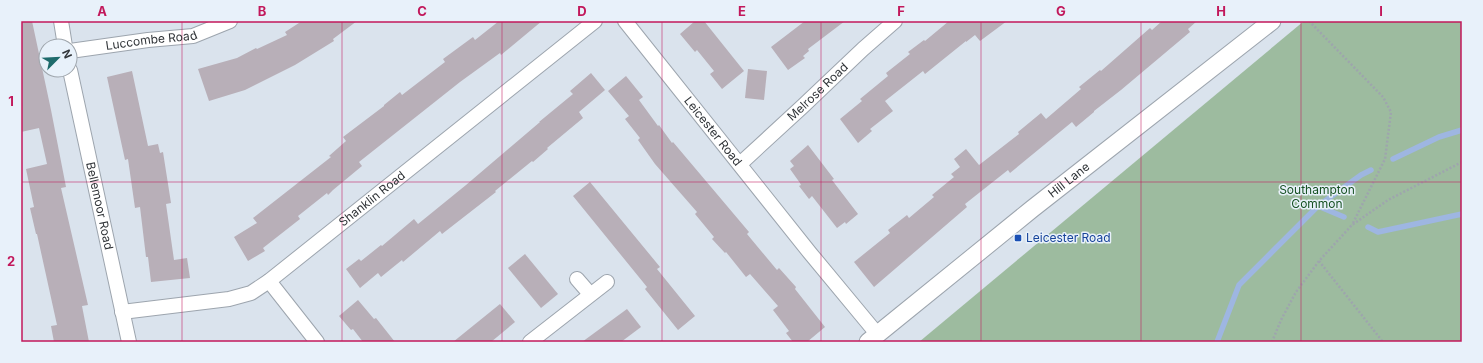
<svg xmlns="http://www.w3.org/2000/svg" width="1483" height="363" font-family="Inter,sans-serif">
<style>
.green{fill:#9dbb9f}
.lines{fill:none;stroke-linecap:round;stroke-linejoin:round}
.stream{stroke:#9eb6e1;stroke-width:5.5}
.building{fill:#b8afb8}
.minor-casing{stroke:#9da5ae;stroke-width:16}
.tertiary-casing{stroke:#9da5ae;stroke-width:19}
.path{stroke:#9ea5ad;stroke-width:2.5;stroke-dasharray:2 2;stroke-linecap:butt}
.minor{stroke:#fff;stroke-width:14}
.tertiary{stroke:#fff;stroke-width:17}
.grid{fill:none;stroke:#c2185b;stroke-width:1;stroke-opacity:0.55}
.transit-dot{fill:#1a4fb4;stroke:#e8f1fa;stroke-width:1.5}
.labels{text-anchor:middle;stroke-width:3;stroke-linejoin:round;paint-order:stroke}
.street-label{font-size:12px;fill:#303438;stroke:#e8f1fa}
.park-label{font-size:12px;fill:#165122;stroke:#e8f1fa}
.transit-label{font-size:12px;fill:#164399;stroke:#e8f1fa;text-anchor:start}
.neatline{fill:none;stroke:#c2185b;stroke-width:1.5}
.grid-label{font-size:13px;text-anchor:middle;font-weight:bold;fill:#c2185b}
</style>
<rect width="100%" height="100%" fill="#dae3ed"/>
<path class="green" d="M1304 21H1462V342H919Z"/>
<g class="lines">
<g class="stream">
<path d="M1393 159 1439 137 1462 130"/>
<path d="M1318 206 1361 175 1371 170"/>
<path d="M1368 227 1378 232 1462 214"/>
<path d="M1217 342 1239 285 1318 206 1344 217"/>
</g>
</g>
<g class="building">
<path d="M21 21H32L51 110 66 187 61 188 88 305 82 306 89 342H54L51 326 57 325 37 234H36L30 208 34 207 26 169 47 164 39 128 21 132Z"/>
<path d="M302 21H357L333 39 334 41 295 65 245 90 209 101 198 69 237 58 256 48 257 49 287 35 285 32Z"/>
<path d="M499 21H542L501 55 500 53 460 82 359 162 362 166 333 190 328 195 327 193 298 216 300 219 263 248 265 251 248 261 234 237 257 223 253 218 331 157 329 156 346 141 343 137 384 106V105L400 92 402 95 445 62 443 59 473 37 475 40Z"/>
<path d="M695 21H704L744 71 722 89 710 74 714 71 697 50 695 52 680 34Z"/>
<path d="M805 21H845L808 49 809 51 803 56 805 58 788 70 771 47Z"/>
<path d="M949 21H1007L980 41 975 35 966 42V41L925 74 923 71 885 101 893 111 870 129 872 131 858 143 840 119 862 101 860 99 888 76 886 73 910 54 908 52 924 40 925 41Z"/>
<path d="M1162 21H1197L1188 29 1190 32 1121 90 1094 111V112L1076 127 1072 122 1010 173 1008 170 965 204 967 207 874 287 854 262 890 233 888 230 907 215 909 218 934 197 932 195 954 177 951 174 960 167 954 159 966 149 979 165 1019 134 1018 132 1041 113 1046 119 1081 89 1079 87 1100 70 1101 71 1150 28 1152 30Z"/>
<path d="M748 69 767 71 764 100 745 98Z"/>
<path d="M132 71 148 146 158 144 160 153 163 152 171 203 166 204 174 260 187 258 190 278 151 282 148 257H146L140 207 135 208 128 159 125 160 107 77Z"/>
<path d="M591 73 605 90 579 112 583 118 547 148 548 149 533 162 532 161 495 191 496 192 442 234 440 231 403 262 402 260 381 277 378 273 360 288 346 269 359 259 361 261 381 245 382 246 414 219 418 224 466 185 540 122H539L573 94 570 91Z"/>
<path d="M626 76 643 97 639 100 658 126 659 125 672 143 673 142 749 232 747 234 777 270 779 268 796 287 795 289 825 327 807 342H793L786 333 789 331 773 310 778 306 750 274 746 277 726 252 725 253 712 239 714 237 695 214 697 212 655 164 638 140 640 138 625 119 629 116 608 91Z"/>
<path d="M808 145 834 179 832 180 858 214 846 224 845 222 837 228 812 196 809 199 799 186 801 185 800 183 790 169 794 166 790 161Z"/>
<path d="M590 182 660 267 657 269 695 316 678 330 645 289 647 287 573 196Z"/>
<path d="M525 254 558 294 541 308 508 268Z"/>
<path d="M358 300 374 319 376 318 395 342H363L353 329 351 330 339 316Z"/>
<path d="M500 304 515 322 491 342H453Z"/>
<path d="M627 309 641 327 621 342H582Z"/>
</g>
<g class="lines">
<defs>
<g id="minor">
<path d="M61 21 65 46"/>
<path id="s1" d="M625 21 810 253 878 335"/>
<path id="s2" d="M70 51 148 40 193 36 230 21"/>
<path id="s3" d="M70 70 129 342"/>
<path id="s4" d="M740 164 803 106 863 49 895 21"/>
<path d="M577 279 590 294"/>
<path d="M269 281 317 342"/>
<path id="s5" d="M122 312 229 299 251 293 269 281 595 21"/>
<path d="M530 342 607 282"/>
</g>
<g id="tertiary">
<path id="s6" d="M868 342 1032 209 1272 21"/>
</g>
</defs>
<use href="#minor" class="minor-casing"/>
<use href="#tertiary" class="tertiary-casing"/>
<g class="path">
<path d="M1309 21 1383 97 1391 112 1385 159 1352 225"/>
<path d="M1319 261 1383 342"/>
<path d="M1272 342 1281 320 1296 292 1319 261 1352 225 1388 200 1462 162"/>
</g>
<use href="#minor" class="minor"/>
<use href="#tertiary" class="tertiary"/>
</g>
<path class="grid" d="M182 21V342M342 21V342M502 21V342M662 21V342M821 21V342M981 21V342M1141 21V342M1301 21V342M21 182H1462"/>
<rect class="transit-dot" x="1014" y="234" width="8" height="8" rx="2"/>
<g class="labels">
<g class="street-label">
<text dy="4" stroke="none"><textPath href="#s2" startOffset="82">Luccombe Road</textPath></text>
<text dy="4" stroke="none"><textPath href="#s4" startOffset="106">Melrose Road</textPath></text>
<text dy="4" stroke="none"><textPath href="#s1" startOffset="141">Leicester Road</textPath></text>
<text dy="4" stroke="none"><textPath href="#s6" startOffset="258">Hill Lane</textPath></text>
<text dy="4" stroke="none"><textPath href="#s5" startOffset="284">Shanklin Road</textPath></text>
<text dy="4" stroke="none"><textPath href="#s3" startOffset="139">Bellemoor Road</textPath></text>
</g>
<g class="park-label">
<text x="1317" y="194">Southampton<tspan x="1317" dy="14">Common</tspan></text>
</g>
<g class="transit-label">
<text x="1026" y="242">Leicester Road</text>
</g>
</g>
<rect width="1483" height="363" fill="none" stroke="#e8f1fa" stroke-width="44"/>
<g transform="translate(58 58) rotate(66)"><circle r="19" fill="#e8f1fa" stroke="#9ea5ac"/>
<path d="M0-3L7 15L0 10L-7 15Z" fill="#1e6b6c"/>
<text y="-6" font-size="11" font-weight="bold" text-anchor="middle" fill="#303438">N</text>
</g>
<rect x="22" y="22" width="1439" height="319" class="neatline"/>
<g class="grid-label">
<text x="102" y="16">A</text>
<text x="262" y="16">B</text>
<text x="422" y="16">C</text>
<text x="582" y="16">D</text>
<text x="742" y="16">E</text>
<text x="901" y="16">F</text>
<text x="1061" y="16">G</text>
<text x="1221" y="16">H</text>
<text x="1381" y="16">I</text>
<text x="11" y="106">1</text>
<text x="11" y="266">2</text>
</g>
</svg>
